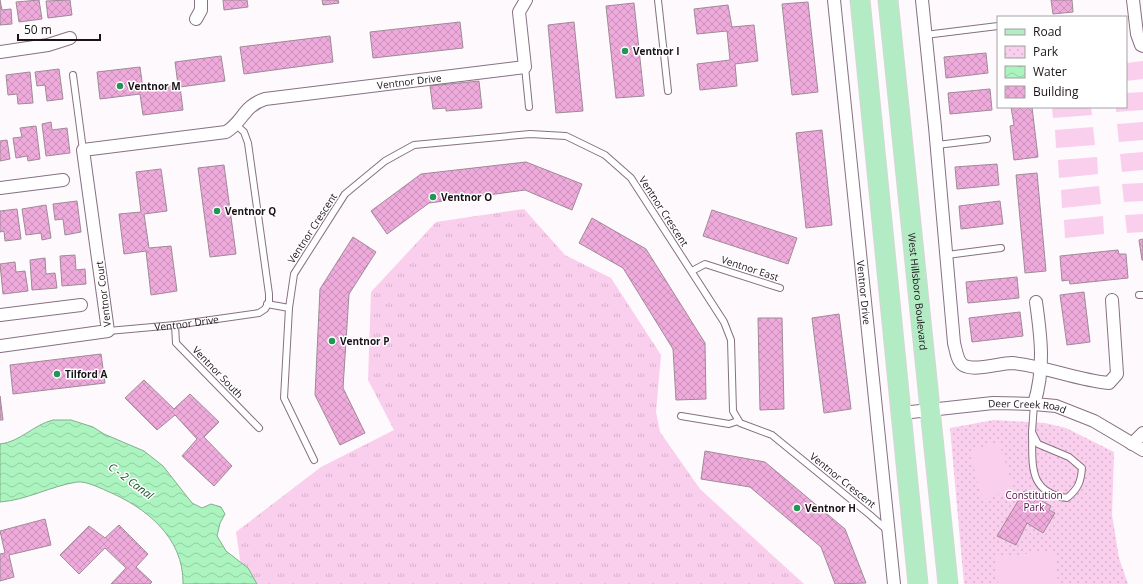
<svg xmlns="http://www.w3.org/2000/svg" width="1143" height="584" font-family="'Open Sans',sans-serif">
<style>
.grass{fill:url(#grass-tufts)}
.park{fill:url(#park-dots)}
.pitch{fill:#faceed}
.water{fill:url(#water-waves);stroke:#80b08d}
.building{fill:url(#building-cross-hatch);stroke:#9f8a98}
.lines{fill:none;stroke-linecap:round;stroke-linejoin:round}
.lane-casing{stroke:#867180;stroke-width:8}
.street-casing{stroke:#867180;stroke-width:14}
.primary-casing{stroke:#d6d5d6;stroke-width:21}
.lane{stroke:#fff;stroke-width:6}
.street{stroke:#fff;stroke-width:12}
.primary{stroke:#b3ecc4;stroke-width:19}
.poi-dot{fill:#229753;stroke:#fff;stroke-width:1.5}
.labels{text-anchor:middle;stroke-width:3;stroke-linejoin:round;paint-order:stroke}
.poi-label{font-size:10px;font-weight:bold;fill:#1b1319;stroke:#fff;text-anchor:start}
.street-label{font-size:10px;fill:#1b1319;stroke:#fff}
.park-label{font-size:10px;fill:#5a0b4c;stroke:#fff}
.water-label{font-size:11px;font-style:italic;fill:#1b4e2d;stroke:#fff}
</style>
<defs>
<pattern id="grass-tufts" width="24" height="20" patternUnits="userSpaceOnUse"><rect width="24" height="20" fill="#faceed"/><path d="M3 7l-1-3M5 7V3M7 7l1-3M15 17l-1-3M17 17v-4M19 17l1-3" fill="none" stroke="#d6b0cb"/></pattern>
<pattern id="park-dots" width="8" height="8" patternUnits="userSpaceOnUse"><rect width="8" height="8" fill="#faceed"/><path d="M2 2h.1M6 6h.1" fill="none" stroke="#d6b0cb" stroke-width="1.8" stroke-linecap="round"/></pattern>
<pattern id="water-waves" width="16" height="10" patternUnits="userSpaceOnUse"><rect width="16" height="10" fill="#acf4bf"/><path d="M0 5q4-4 8 0t8 0" fill="none" stroke="#93d0a4"/></pattern>
<pattern id="building-cross-hatch" width="8" height="8" patternUnits="userSpaceOnUse"><rect width="8" height="8" fill="#eeaadb"/><path d="M0 0l8 8M0 8l8-8" fill="none" stroke="#cc91bb"/></pattern>
</defs>
<rect width="100%" height="100%" fill="#fef9fc"/>
<path class="grass" d="M524 209 565 255 611 278 661 355 656 412 660 432 700 489 804 584H232L242 572 236 532 321 467 394 430 368 380 371 292 436 222Z"/>
<path class="park" d="M994 420 1045 423 1066 428 1114 452 1112 515 1119 558 1128 584H964L950 428Z"/>
<g class="pitch">
<path d="M1143 61V79L1126 81V63Z"/>
<path d="M1143 92V110L1116 112V107H1126V93Z"/>
<path d="M1052 107H1091L1092 115 1053 118Z"/>
<path d="M1143 122V140L1119 142 1117 124Z"/>
<path d="M1093 127 1095 145 1056 148 1055 130Z"/>
<path d="M1143 152V170L1122 172 1120 154Z"/>
<path d="M1097 157 1098 174 1059 178 1058 160Z"/>
<path d="M1143 183V201L1124 202 1122 184Z"/>
<path d="M1099 186 1101 204 1062 208 1061 190Z"/>
<path d="M1143 214V232L1127 233 1125 215Z"/>
<path d="M1103 216 1104 234 1065 238 1064 220Z"/>
<path d="M999 442 1014 489 983 500 969 452Z"/>
<path d="M1055 551 1058 584H998L995 557Z"/>
</g>
<path class="water" d="M53 420H71L93 427 104 434 144 451 163 466 192 503 202 508 211 504 221 507 225 514 220 523 217 536 226 551 248 568 257 584H183C184 537 145 507 107 491 98 487 86 481 77 482 51 486 27 500 0 502V444C20 442 33 425 53 420Z"/>
<g class="building">
<path d="M0 0 2 10 11 9 12 24 0 25Z"/>
<path d="M39 0 42 19 19 22 16 2Z"/>
<path d="M70 0 72 15 48 18 46 1Z"/>
<path d="M223 0H247L248 7 224 10Z"/>
<path d="M322 0H338L339 3 323 5Z"/>
<path d="M1051 0H1072L1073 12 1053 14Z"/>
<path d="M808 2 818 92 792 95 782 4Z"/>
<path d="M634 3 644 96 616 98 606 6Z"/>
<path d="M728 5 732 27 754 25 758 61 735 64 737 86 700 90 697 64 730 60 727 31 697 34 694 9Z"/>
<path d="M460 22 463 48 373 58 370 32Z"/>
<path d="M574 22 583 111 556 113 548 25Z"/>
<path d="M330 36 333 62 244 74 240 47Z"/>
<path d="M986 53 988 73 946 78 944 57Z"/>
<path d="M221 56 225 81 180 87 183 110 143 115 140 94 100 99 97 72 140 67 143 89 178 85 175 62Z"/>
<path d="M59 69 63 99 47 101 45 85 37 86 35 72Z"/>
<path d="M30 72 33 103 18 104 17 94 8 95 6 75Z"/>
<path d="M479 81 482 108 446 111V108L433 109 430 86Z"/>
<path d="M990 89 992 110 950 114 948 93Z"/>
<path d="M1011 107H1032L1038 157 1014 160 1010 126 1014 125Z"/>
<path d="M51 122 52 130 67 128 70 153 46 156 42 124Z"/>
<path d="M36 126 40 159 28 161 27 156 16 158 13 138 22 137 20 128Z"/>
<path d="M822 130 832 225 806 228 796 133Z"/>
<path d="M7 140 10 159 0 161V141Z"/>
<path d="M526 162 582 184 572 210 525 190 429 203 387 234 371 211 421 174Z"/>
<path d="M997 164 999 185 957 189 955 167Z"/>
<path d="M224 165 236 254 210 257 198 168Z"/>
<path d="M161 169 167 211 144 214 149 248 171 246 177 291 151 295 146 251 124 254 119 214 141 212 136 172Z"/>
<path d="M1037 173 1046 271 1025 273 1016 175Z"/>
<path d="M77 201 81 232 65 235 63 219 55 220 53 204Z"/>
<path d="M1000 201 1003 224 961 229 959 206Z"/>
<path d="M46 205 51 238 42 240 41 233 26 235 22 209Z"/>
<path d="M17 209 21 239 5 241 4 231 0 232V211Z"/>
<path d="M712 210 797 238 788 264 703 236Z"/>
<path d="M592 218 646 249 705 343 706 399 676 400 673 349 623 268 579 243Z"/>
<path d="M353 237 376 252 349 294 343 388 365 433 340 445 315 395 320 289Z"/>
<path d="M1143 239V260H1142L1139 240Z"/>
<path d="M1118 250 1119 254H1126L1128 278 1070 284 1069 280 1062 281 1060 256Z"/>
<path d="M75 255 76 270 85 269 86 284 62 286 60 256Z"/>
<path d="M45 258 46 274 55 273 57 288 32 290 30 260Z"/>
<path d="M15 262 16 272 25 271 28 291 3 294 0 264Z"/>
<path d="M1017 277 1019 298 968 303 966 282Z"/>
<path d="M1084 292 1090 342 1067 345 1060 295Z"/>
<path d="M1020 312 1023 336 972 342 969 318Z"/>
<path d="M839 314 851 409 824 413 812 318Z"/>
<path d="M758 318H782L784 409 760 410Z"/>
<path d="M101 354 105 383 13 394 10 365Z"/>
<path d="M144 380 174 409 190 394 219 422 204 437 232 466 214 486 182 456 197 439 175 415 157 430 125 398Z"/>
<path d="M0 396 3 420H0Z"/>
<path d="M705 451 765 462 845 529 866 583 835 584 821 547 750 487 701 479Z"/>
<path d="M1024 491 1051 506 1049 510 1055 513 1043 533 1027 523 1016 545 997 536Z"/>
<path d="M45 519 51 545 9 555 14 577 0 581V554L5 553 0 531Z"/>
<path d="M119 525 148 554 136 567 152 582 150 584H111L126 568 105 548 79 574 60 555 89 526 105 538Z"/>
</g>
<g class="lines">
<defs>
<g id="lane">
<path d="M658 0 668 91"/>
<path d="M925 35 998 26"/>
<path d="M525 67 529 107"/>
<path d="M73 75 83 150"/>
<path d="M937 145 987 139"/>
<path d="M947 255 1001 248"/>
<path d="M692 271 705 264 780 288"/>
<path d="M1139 295H1143"/>
<path d="M267 304 289 308 294 274 345 194 385 161 414 145 530 134 566 136 605 155 631 178 724 322 731 340 733 411 740 423 772 435 870 515 888 531"/>
<path d="M289 308 284 398 314 460"/>
<path d="M175 325 176 343 259 428"/>
<path id="s1" d="M108 331 175 325 259 313 265 309 269 302V294L248 143 244 132 235 124"/>
<path d="M681 416 729 424 738 421"/>
<path d="M1032 432C1033 464 1027 492 1067 498 1078 489 1081 482 1082 468L1069 457 1038 444 1032 432 1034 404"/>
</g>
<g id="street">
<path id="s2" d="M834 0 894 584"/>
<path d="M922 0 935 127 954 343C956 350 957 361 963 365 974 372 999 363 1012 363 1045 366 1076 380 1109 383L1117 374 1112 300"/>
<path d="M1133 0 1137 34 1141 45 1143 46"/>
<path d="M196 19 201 10V0"/>
<path d="M0 52 48 45 70 38"/>
<path d="M0 188 63 180"/>
<path d="M0 315 81 305"/>
<path id="s3" d="M0 346 108 331 83 150 226 132C243 122 243 106 265 99L525 67 519 12 526 0"/>
<path d="M1034 404C1045 369 1041 337 1036 302"/>
<path id="s4" d="M902 413 993 403 1034 404 1056 406 1094 421 1143 450"/>
<path d="M1132 444 1143 433"/>
</g>
<g id="primary">
<path d="M860 0 918 584"/>
<path id="s5" d="M888 0 948 584"/>
</g>
</defs>
<use href="#lane" class="lane-casing"/>
<use href="#street" class="street-casing"/>
<use href="#primary" class="primary-casing"/>
<use href="#lane" class="lane"/>
<use href="#street" class="street"/>
<use href="#primary" class="primary"/>
</g>
<g class="poi-dot">
<circle cx="625" cy="51" r="4"/>
<circle cx="120" cy="86" r="4"/>
<circle cx="433" cy="197" r="4"/>
<circle cx="217" cy="211" r="4"/>
<circle cx="332" cy="341" r="4"/>
<circle cx="57" cy="374" r="4"/>
<circle cx="797" cy="508" r="4"/>
</g>
<g class="labels">
<g class="poi-label">
<text x="633" y="55">Ventnor I</text>
<text x="128" y="90">Ventnor M</text>
<text x="441" y="201">Ventnor O</text>
<text x="225" y="215">Ventnor Q</text>
<text x="340" y="345">Ventnor P</text>
<text x="65" y="378">Tilford A</text>
<text x="805" y="512">Ventnor H</text>
</g>
<g class="street-label">
<text dy="4" stroke="none"><textPath href="#s3" startOffset="633">Ventnor Drive</textPath></text>
<text transform="translate(664 211) rotate(57)" y="4">Ventnor Crescent</text>
<text transform="translate(312 228) rotate(-57)" y="4">Ventnor Crescent</text>
<text transform="translate(750 268) rotate(18)" y="4">Ventnor East</text>
<text dy="4" stroke="none"><textPath href="#s2" startOffset="294">Ventnor Drive</textPath></text>
<text dy="4" stroke="none"><textPath href="#s5" startOffset="293">West Hillsboro Boulevard</textPath></text>
<text transform="translate(103 294) rotate(-97)" y="4">Ventnor Court</text>
<text dy="4" stroke="none"><textPath href="#s1" startOffset="79">Ventnor Drive</textPath></text>
<text transform="translate(218 372) rotate(46)" y="4">Ventnor South</text>
<text dy="4" stroke="none"><textPath href="#s4" startOffset="126">Deer Creek Road</textPath></text>
<text transform="translate(843 480) rotate(39)" y="4">Ventnor Crescent</text>
</g>
<g class="park-label">
<text x="1034" y="499">Constitution<tspan x="1034" dy="12">Park</tspan></text>
</g>
<g class="water-label">
<text transform="translate(131 481) rotate(37)" y="4">C - 2 Canal</text>
</g>
</g>
<rect x="997" y="16" width="130" height="92" fill="#ffffff" stroke="#a4a1a3"/>
<rect x="1005" y="29" width="20" height="6" fill="#b3ecc4" stroke="#a4a1a3"/>
<text x="1033" y="36" font-size="12" fill="#1b1319">Road</text>
<rect x="1005" y="46" width="20" height="12" fill="url(#park-dots)" stroke="#a4a1a3"/>
<text x="1033" y="56" font-size="12" fill="#1b1319">Park</text>
<rect x="1005" y="66" width="20" height="12" fill="url(#water-waves)" stroke="#a4a1a3"/>
<text x="1033" y="76" font-size="12" fill="#1b1319">Water</text>
<rect x="1005" y="86" width="20" height="12" fill="url(#building-cross-hatch)" stroke="#a4a1a3"/>
<text x="1033" y="96" font-size="12" fill="#1b1319">Building</text>
<path d="M18 34v6h82v-6" fill="none" stroke="#1b1319" stroke-width="2"/>
<text x="24" y="34" font-size="12" fill="#1b1319" stroke="#ffffff" stroke-width="3" paint-order="stroke">50 m</text>
</svg>
